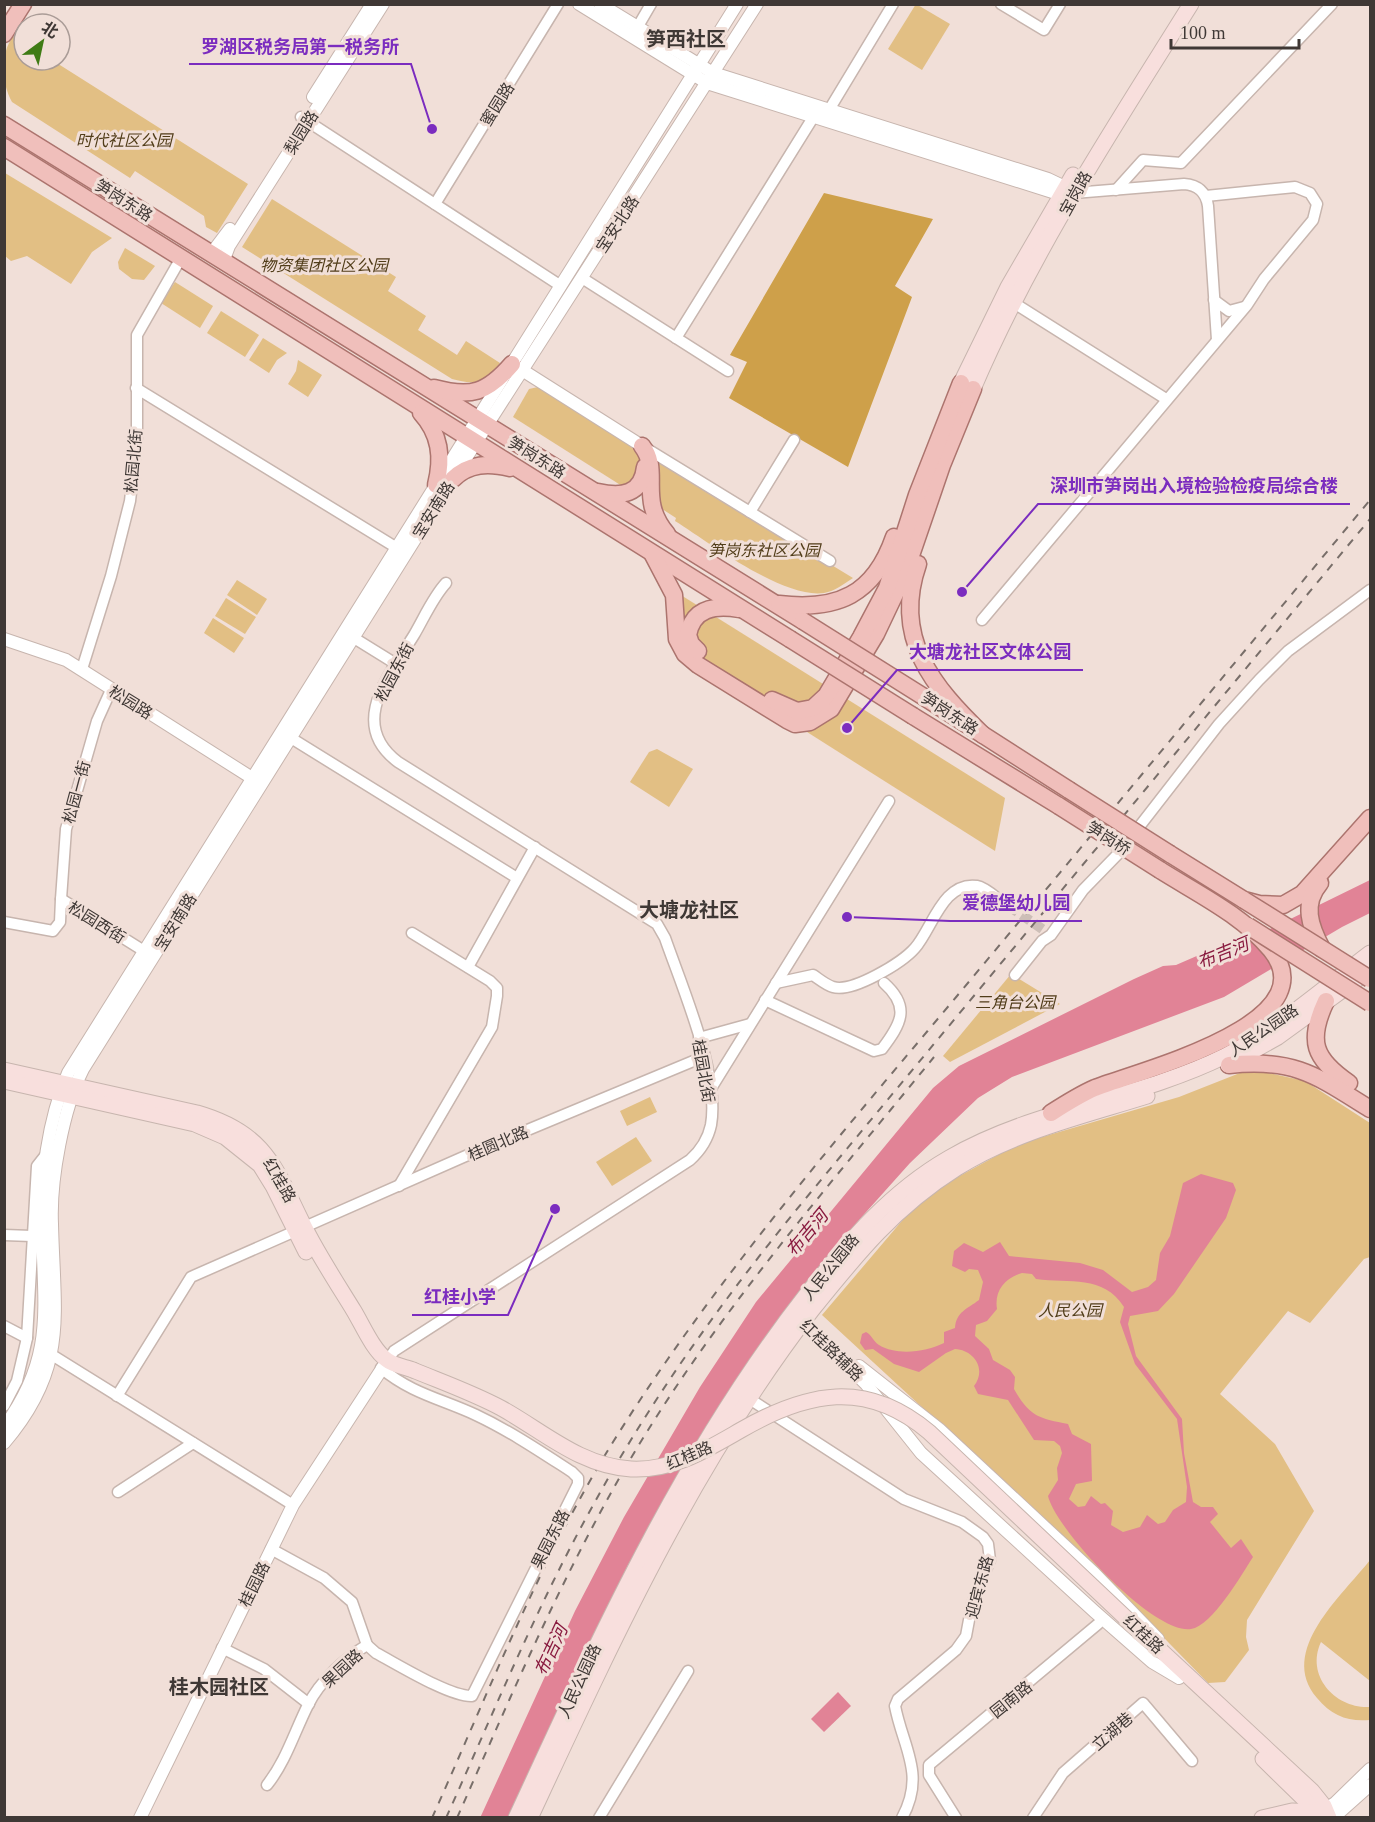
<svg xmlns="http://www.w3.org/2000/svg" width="1375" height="1822" font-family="'Times New Roman','Noto Sans SC',serif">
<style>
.green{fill:#e2bf84}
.forest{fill:#cea04a}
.water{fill:#e18396;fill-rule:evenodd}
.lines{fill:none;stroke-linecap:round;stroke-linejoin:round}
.minor-tunnel{stroke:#cdbeb7;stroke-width:10;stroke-dasharray:10 5;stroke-linecap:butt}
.minor-casing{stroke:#c7b5ae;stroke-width:13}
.tertiary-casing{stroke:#c7b5ae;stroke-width:14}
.secondary-casing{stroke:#c7b5ae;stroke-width:17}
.primary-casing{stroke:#ac746e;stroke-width:19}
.minor{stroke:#fff;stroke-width:10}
.tertiary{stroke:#fff;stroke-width:12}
.secondary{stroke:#f8dfdd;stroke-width:15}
.primary{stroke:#f0bfbb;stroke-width:16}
.rail{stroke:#786e69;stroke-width:2;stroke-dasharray:8 8;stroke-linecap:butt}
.secondary-bridge-casing{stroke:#c7b5ae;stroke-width:17;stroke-linecap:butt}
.primary-bridge-casing{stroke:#ac746e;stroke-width:19;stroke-linecap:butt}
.secondary-bridge{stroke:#f8dfdd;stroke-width:15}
.primary-bridge{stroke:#f0bfbb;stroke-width:16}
.labels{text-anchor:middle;stroke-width:6;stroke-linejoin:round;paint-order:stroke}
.street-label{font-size:16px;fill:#3f3835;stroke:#f1dfd8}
.park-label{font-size:16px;font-style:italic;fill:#513d19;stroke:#f1dfd8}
.water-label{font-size:18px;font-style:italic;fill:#891a3f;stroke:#f1dfd8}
.quarter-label{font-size:20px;font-weight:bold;fill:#3f3835;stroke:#f1dfd8}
.leader{fill:none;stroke:#7b2cbf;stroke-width:2}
.callout-dot{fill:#7b2cbf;stroke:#f1dfd8;stroke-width:2}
.callout-label{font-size:18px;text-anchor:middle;font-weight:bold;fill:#7b2cbf;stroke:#f1dfd8;stroke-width:6;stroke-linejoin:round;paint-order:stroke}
</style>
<rect width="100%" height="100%" fill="#f1dfd8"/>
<g class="green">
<path d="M916 4 950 24 922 70 888 49Z"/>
<path d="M13 36 24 43V60H52L248 184 217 233 206 227 204 216 135 171 130 178 12 102C1 81 0 55 13 36Z"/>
<path d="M5 173 112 238 92 252 71 284 27 256 11 261 5 256Z"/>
<path d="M272 199 396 277 388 291 426 316 418 330 457 355 466 341 500 363C486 384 474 385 452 379L242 247Z"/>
<path d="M125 248 155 266 144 280 132 279 119 269 118 262Z"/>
<path d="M175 282 213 306 200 328 161 303Z"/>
<path d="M221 311 259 335 245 357 207 333Z"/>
<path d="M263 338 287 353 277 360 269 373 249 360Z"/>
<path d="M298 360 322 375 308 397 288 384 296 371Z"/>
<path d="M538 387 632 447C644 460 640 470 632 484L622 486 513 417 529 389Z"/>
<path d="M657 462 670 467 853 578C844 584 835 591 824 593 783 599 710 543 675 521L676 518 656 505Z"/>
<path d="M237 580 267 599 257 615 227 595Z"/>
<path d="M676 592 1005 798 995 851 690 658Z"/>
<path d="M226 598 256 617 245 634 215 616Z"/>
<path d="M213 618 244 638 234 653 204 633Z"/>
<path d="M657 749 693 769 669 807 630 782 649 752Z"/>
<path d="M1011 974 1060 1004 950 1062 943 1056Z"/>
<path d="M1250 1069 1305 1081 1370 1123V1257L1364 1259 1310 1323 1288 1311 1220 1394 1275 1444 1314 1511 1247 1620 1246 1637 1249 1650 1225 1682 1208 1683 1090 1562 822 1315 923 1196 1018 1144 1179 1097Z"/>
<path d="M650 1097 657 1112 627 1126 620 1111Z"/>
<path d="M636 1137 652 1161 612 1186 596 1162Z"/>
<path d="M1370 1560V1681L1321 1642C1305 1676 1336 1709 1370 1707V1720C1348 1722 1332 1716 1317 1698 1277 1651 1342 1596 1370 1560Z"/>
</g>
<path class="forest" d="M824 193 933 219 895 286 912 297 848 467 729 398 747 362 730 355Z"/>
<g class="water">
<path d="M1370 880V913L1342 927 1224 997 1012 1077 978 1098 910 1163 859 1220 772 1331 706 1430 628 1565 508 1817 480 1818 575 1611 624 1517 700 1387 756 1302 933 1088 959 1066 1134 979 1163 966 1176 965 1199 955 1235 946Z"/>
<path d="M1201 1174 1233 1183 1236 1190 1226 1218 1174 1294 1158 1311 1130 1316 1128 1324 1136 1356 1182 1419 1184 1453 1193 1502 1201 1507H1213L1218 1514 1210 1522 1231 1548 1241 1539 1253 1557C1242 1574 1212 1626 1191 1629 1154 1635 1056 1530 1048 1496L1058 1480 1057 1468 1062 1453 1060 1446 1054 1441 1034 1440 1008 1400 978 1394 974 1386C987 1369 974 1350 955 1349L946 1353 919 1372 894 1364 873 1349 865 1350 860 1343 862 1334 866 1332C872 1335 873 1341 879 1345 897 1356 926 1352 944 1343V1332L955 1328C956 1312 967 1309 979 1300L983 1282 978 1270 969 1269 965 1272 952 1266 954 1251 964 1243 983 1252 1000 1242 1009 1256 1080 1263 1103 1270 1132 1292 1148 1287 1156 1280 1160 1253 1170 1236 1183 1183ZM1022 1273 1032 1274 1036 1279C1070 1284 1103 1274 1124 1307L1120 1322 1135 1364 1177 1419 1187 1487 1186 1502 1173 1510 1165 1522 1158 1524 1147 1515 1140 1527 1123 1532 1111 1525 1113 1511 1105 1503 1101 1504 1091 1496 1085 1506 1078 1507 1069 1499 1076 1484 1092 1481 1091 1444 1072 1434 1068 1424C1039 1418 1030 1417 1014 1389L1015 1377 1010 1370 993 1360 989 1349 975 1336 976 1325 987 1321 997 1309C994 1291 1005 1278 1022 1273Z"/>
<path d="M838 1692 851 1706 824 1732 811 1719Z"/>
</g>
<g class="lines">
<path class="minor-tunnel" d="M997 898 1051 935"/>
<defs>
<g id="minor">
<path d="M1001 4 1044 30 1060 4"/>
<path d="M637 28 651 4"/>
<path d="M829 110 893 4"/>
<path d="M301 117 561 286"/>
<path d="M1116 190 1143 160 1181 163 1332 4"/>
<path d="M1074 193 1184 184C1198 185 1206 192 1208 206L1217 340"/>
<path d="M435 204 558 4"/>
<path d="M582 278 728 371"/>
<path d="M1214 300 1229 311 1244 307"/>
<path d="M1014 303 1166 399"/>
<path d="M676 338 814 116"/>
<path d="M136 388 397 548"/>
<path d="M644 447 830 561"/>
<path d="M750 512 794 440"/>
<path d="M982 620 1247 305 1264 279 1313 220 1317 204 1310 193 1295 187 1206 196"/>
<path d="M354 638 396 664"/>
<path d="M82 669 111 576 130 501 137 438V335L181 258"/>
<path d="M291 738 517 878"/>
<path d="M61 899 66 829 97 721 111 690"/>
<path d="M4 922 53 931 60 922 61 899 144 951"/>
<path d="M468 967 535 847"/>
<path d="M1015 975 1042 941 1051 935 1083 890 1118 854 1219 724 1259 680 1288 651 1370 590"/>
<path d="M776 983 813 975C819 979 826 985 833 987 852 993 902 963 915 948 932 929 943 881 977 886 983 887 992 894 997 898"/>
<path d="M765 1000 874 1051 882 1049C901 1024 911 1007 884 983"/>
<path d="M699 1038 750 1024"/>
<path d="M710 1090 889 801"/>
<path d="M399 1186 492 1027 497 996V988L490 981 412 933"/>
<path d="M4 1235 32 1236"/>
<path d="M4 1326 27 1338"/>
<path d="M52 1355 293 1505"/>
<path d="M387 1361 394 1351 690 1160C700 1151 708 1139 711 1125 720 1074 682 987 665 938L657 924 398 762C347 724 390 674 414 635 424 618 433 597 446 583"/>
<path d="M117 1396 191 1277 477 1151 703 1057"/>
<path d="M745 1396 904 1499 962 1522 983 1537 988 1544 990 1560 972 1604 966 1636 956 1650 898 1699 895 1706C903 1748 926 1774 902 1818"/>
<path d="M4 1406 17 1381 27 1338 37 1166 48 1152"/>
<path d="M118 1492 193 1443"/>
<path d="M367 1645 376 1653C397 1664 450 1697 472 1696L578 1484V1478L572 1472C541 1452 510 1431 476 1415 442 1399 412 1394 381 1368"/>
<path d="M222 1648 264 1669 309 1704"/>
<path d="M267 1785C286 1761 294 1733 308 1705 320 1681 344 1659 367 1645L352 1602 324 1578 271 1549"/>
<path d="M599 1818 688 1671"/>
<path d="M956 1818 929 1775V1765L1098 1624"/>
<path d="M1033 1818 1063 1773 1143 1703 1192 1761"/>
</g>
<g id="tertiary">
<path d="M579 4 707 83 1062 195 1070 194"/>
<path d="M600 4 713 73 1048 179 1071 190"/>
<path d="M313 97 372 4"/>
<path d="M211 254 230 229"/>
<path d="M223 262 229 246 383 4"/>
<path d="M522 370 642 446"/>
<path d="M4 639 66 660 252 778"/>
<path d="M798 1317 866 1384 921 1453 1095 1612 1152 1662 1179 1678"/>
<path d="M859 1366 939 1429 1094 1573 1158 1639"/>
<path d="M4 1427C55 1358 44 1310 42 1230 40 1180 48 1120 68 1073L737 4"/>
<path d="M4 1443C69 1367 54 1315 52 1224 50 1180 63 1109 83 1069L464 461 757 4"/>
<path d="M1319 1813 1335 1803 1370 1769"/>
<path d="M140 1818 293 1505 387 1361"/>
<path d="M1333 1818 1370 1785"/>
</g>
<g id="secondary">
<path d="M961 383 1008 287 1073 175"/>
<path d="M973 389C1031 253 1113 129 1191 4"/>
<path d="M1228 1065 1278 1037 1370 970"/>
<path d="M4 1070 197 1113C270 1134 276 1172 307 1232 321 1259 338 1285 354 1311 363 1326 373 1350 387 1360 393 1365 405 1367 413 1370"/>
<path d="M4 1081 195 1124 225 1137 260 1165 273 1186 306 1252"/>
<path d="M1129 1621 1312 1791 1324 1806 1329 1818"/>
<path d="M1263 1759 1306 1801 1317 1818"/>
<path d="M516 1818C600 1636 683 1452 807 1294 849 1241 890 1192 949 1158 1035 1108 1136 1100 1225 1056 1275 1031 1325 987 1370 953"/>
<path d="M530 1818C612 1642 693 1464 812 1310 857 1254 895 1207 957 1168 1014 1132 1083 1116 1147 1096"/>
<path d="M1262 1818 1292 1811 1315 1812"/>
</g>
<g id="primary">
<path d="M4 34 23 4"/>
<path d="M4 125 803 621"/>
<path d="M4 147 790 639"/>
<path d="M434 388C471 398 487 393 512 364"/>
<path d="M421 413C440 434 443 457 436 485"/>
<path d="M642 446C662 472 637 499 667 534"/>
<path d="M453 479C469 463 489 463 510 468"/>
<path d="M598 492C621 497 642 495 645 467"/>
<path d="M653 555 674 595 677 639 685 654 698 665 787 720 795 724 810 722 831 709 876 634 905 573 942 465 973 389"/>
<path d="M918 564C892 638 933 687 983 735"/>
<path d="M779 604C837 611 874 595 894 537"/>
<path d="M698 651 691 644 688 635C693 608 715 605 739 609"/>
<path d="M924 697 1069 790"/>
<path d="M772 700 797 711 813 708 826 696 861 637 887 588 917 495 961 383"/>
<path d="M913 716 1059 806"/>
<path d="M1170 854 1244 900 1259 904 1283 905 1302 894 1370 818"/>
<path d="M1320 883C1302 904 1310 926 1322 949"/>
<path d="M1326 1001C1307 1041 1314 1059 1349 1083"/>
<path d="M1229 1065C1295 1058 1317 1076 1370 1109"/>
<path d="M1051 1113C1065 1104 1079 1095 1095 1088 1135 1072 1331 1024 1271 950 1242 915 1198 894 1160 870"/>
</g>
</defs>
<use href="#minor" class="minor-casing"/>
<use href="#tertiary" class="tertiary-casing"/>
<use href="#secondary" class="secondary-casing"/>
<use href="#primary" class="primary-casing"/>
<use href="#minor" class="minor"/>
<use href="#tertiary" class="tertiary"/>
<use href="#secondary" class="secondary"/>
<use href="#primary" class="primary"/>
<g class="rail">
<path d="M432 1818C489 1691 540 1560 613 1442 713 1282 836 1140 957 996 1095 831 1233 665 1370 500"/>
<path d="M446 1818C493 1714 536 1608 591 1509 653 1395 729 1291 811 1192L1370 519"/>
<path d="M457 1818C511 1696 563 1573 631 1458 717 1313 828 1187 934 1057"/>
</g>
<defs>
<path id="secondary-bridge" d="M413 1370C442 1382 473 1393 501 1408 543 1431 580 1466 631 1469 673 1471 706 1450 741 1430 807 1392 866 1379 929 1432L1129 1621"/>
<g id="primary-bridge">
<path d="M803 621 924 697"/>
<path d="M790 639 913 716"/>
<path d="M1069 790 1170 854"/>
<path d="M1059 806 1160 870"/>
<path d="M1244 900 1370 979"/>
<path d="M1248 926 1370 1003"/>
</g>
</defs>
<use href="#secondary-bridge" class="secondary-bridge-casing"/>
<use href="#primary-bridge" class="primary-bridge-casing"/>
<use href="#secondary-bridge" class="secondary-bridge"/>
<use href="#primary-bridge" class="primary-bridge"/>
</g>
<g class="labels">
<g class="street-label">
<text transform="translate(497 104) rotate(-58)" y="6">蜜园路</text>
<text transform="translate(301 132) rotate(-58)" y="6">梨园路</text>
<text transform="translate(1075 193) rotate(-61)" y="6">宝岗路</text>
<text transform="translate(124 200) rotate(32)" y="6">笋岗东路</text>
<text transform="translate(617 224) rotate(-57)" y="6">宝安北路</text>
<text transform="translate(537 457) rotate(32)" y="6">笋岗东路</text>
<text transform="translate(133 461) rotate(-85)" y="6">松园北街</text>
<text transform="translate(433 510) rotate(-58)" y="6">宝安南路</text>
<text transform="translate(394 672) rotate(-62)" y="6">松园东街</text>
<text transform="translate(131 702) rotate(32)" y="6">松园路</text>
<text transform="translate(950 713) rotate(33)" y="6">笋岗东路</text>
<text transform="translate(76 792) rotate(-75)" y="6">松园一街</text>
<text transform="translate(1109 838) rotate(32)" y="6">笋岗桥</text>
<text transform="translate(97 922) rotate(32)" y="6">松园西街</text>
<text transform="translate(175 922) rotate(-58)" y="6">宝安南路</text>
<text transform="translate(1263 1030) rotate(-34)" y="6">人民公园路</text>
<text transform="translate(704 1071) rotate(80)" y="6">桂园北街</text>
<text transform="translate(498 1143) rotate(-23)" y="6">桂圆北路</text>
<text transform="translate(280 1180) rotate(60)" y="6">红桂路</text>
<text transform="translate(830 1267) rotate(-51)" y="6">人民公园路</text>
<text transform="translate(832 1350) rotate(44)" y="6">红桂路辅路</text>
<text transform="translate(689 1455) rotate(-23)" y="6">红桂路</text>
<text transform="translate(550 1539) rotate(-63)" y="6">果园东路</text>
<text transform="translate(254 1584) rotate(-64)" y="6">桂园路</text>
<text transform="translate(979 1587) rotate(-75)" y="6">迎宾东路</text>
<text transform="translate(1144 1634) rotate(43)" y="6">红桂路</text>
<text transform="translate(342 1668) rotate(-43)" y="6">果园路</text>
<text transform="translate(579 1681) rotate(-65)" y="6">人民公园路</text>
<text transform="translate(1011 1699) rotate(-39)" y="6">园南路</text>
<text transform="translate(1112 1731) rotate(-41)" y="6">立湖巷</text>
</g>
<g class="park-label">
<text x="124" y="146">时代社区公园</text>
<text x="324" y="271">物资集团社区公园</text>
<text x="764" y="556">笋岗东社区公园</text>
<text x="1015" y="1008">三角台公园</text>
<text x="1070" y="1316">人民公园</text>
</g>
<g class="water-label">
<text transform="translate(1223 953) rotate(-22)" y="6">布吉河</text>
<text transform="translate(807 1233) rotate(-50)" y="6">布吉河</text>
<text transform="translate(551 1650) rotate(-65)" y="6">布吉河</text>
</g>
<g class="quarter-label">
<text x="686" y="46">笋西社区</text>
<text x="689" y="917">大塘龙社区</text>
<text x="219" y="1694">桂木园社区</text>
</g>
</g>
<path class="leader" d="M432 129L411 64H189M962 592L1038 504H1350M847 728L897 670H1083M847 917L950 921H1082M555 1209L508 1315H412"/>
<g class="callout-dot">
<circle cx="432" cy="129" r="6"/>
<circle cx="962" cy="592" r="6"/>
<circle cx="847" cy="728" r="6"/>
<circle cx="847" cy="917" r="6"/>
<circle cx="555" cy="1209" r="6"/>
</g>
<g class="callout-label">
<text x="300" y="53">罗湖区税务局第一税务所</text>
<text x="1194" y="492">深圳市笋岗出入境检验检疫局综合楼</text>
<text x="990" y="658">大塘龙社区文体公园</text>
<text x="1016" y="909">爱德堡幼儿园</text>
<text x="460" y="1303">红桂小学</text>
</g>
<rect width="1375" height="1822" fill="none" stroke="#3f3835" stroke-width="12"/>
<g transform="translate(42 42) rotate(33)"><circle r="28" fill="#f1dfd8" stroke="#aa9c97" stroke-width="1.5"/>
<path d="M0-4.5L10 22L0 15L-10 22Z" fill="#3f7b15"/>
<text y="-9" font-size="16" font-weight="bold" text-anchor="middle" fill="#3f3835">北</text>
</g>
<path d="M1171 39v9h128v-9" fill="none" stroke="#3f3835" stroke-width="3"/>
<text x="1180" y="39" font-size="18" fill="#3f3835" stroke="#f1dfd8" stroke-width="4.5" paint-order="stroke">100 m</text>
</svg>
